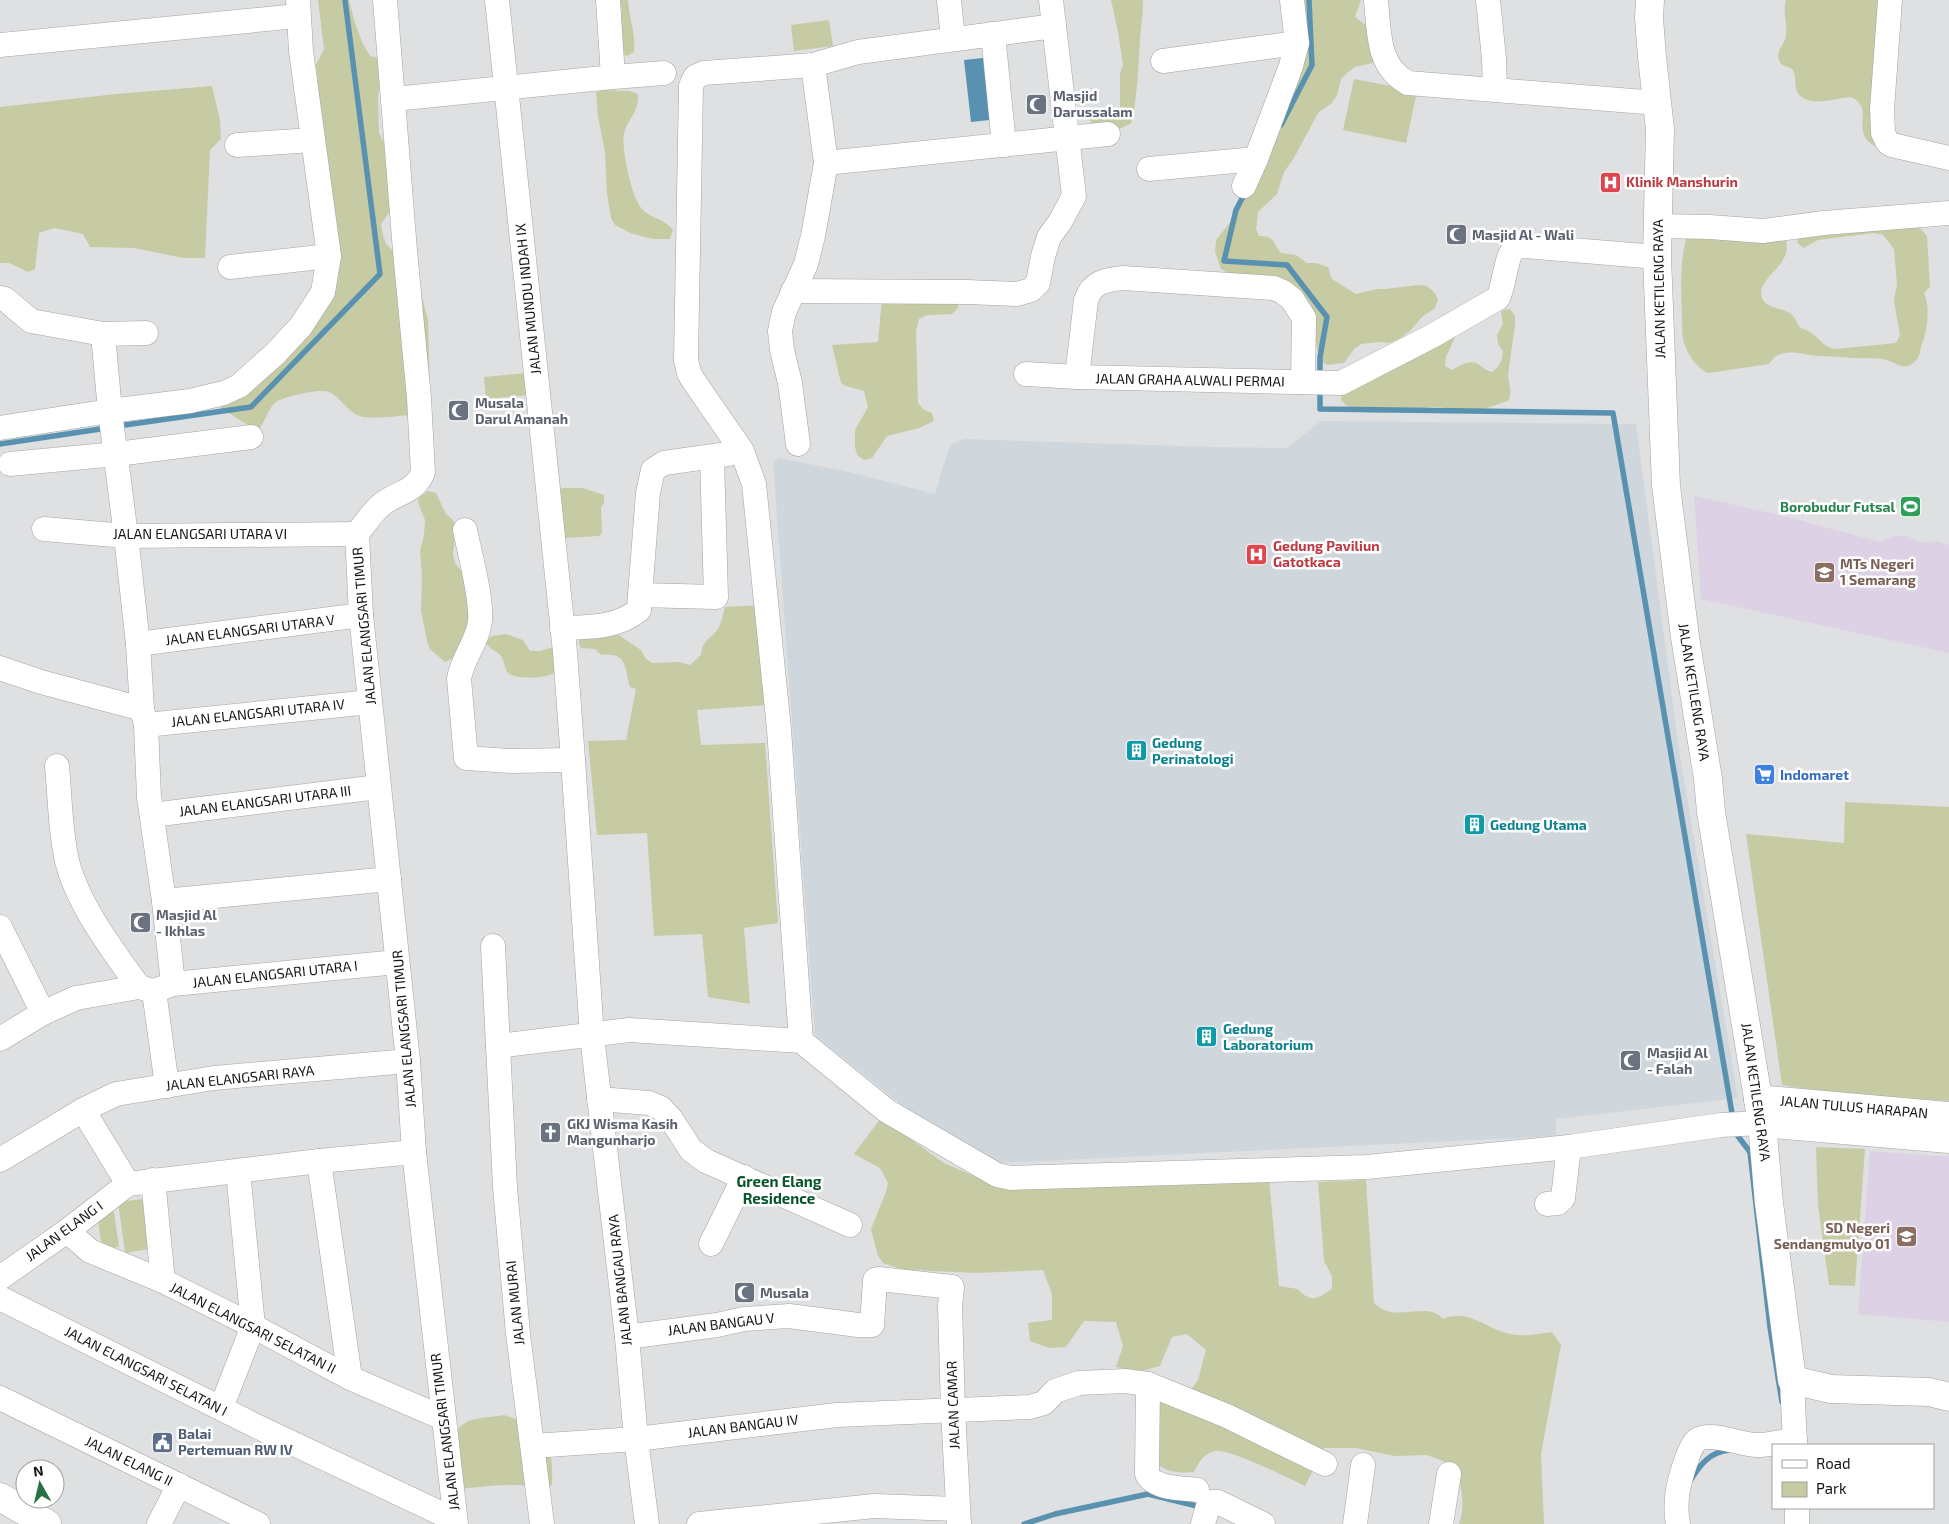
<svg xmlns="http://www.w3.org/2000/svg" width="1949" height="1524" font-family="'Exo 2',sans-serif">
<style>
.built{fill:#cfd6dc}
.education{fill:#dcd1e5}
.green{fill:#c7cba3}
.water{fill:#5992b0}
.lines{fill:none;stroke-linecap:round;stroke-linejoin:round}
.stream{stroke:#5992b0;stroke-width:5.5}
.minor-casing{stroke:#a2a3a4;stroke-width:25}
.major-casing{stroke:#a2a3a4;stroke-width:29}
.minor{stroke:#fff;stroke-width:24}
.major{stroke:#fff;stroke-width:28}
.labels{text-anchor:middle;stroke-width:5;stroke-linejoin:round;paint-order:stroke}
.worship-label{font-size:14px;font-weight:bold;fill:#5b616d;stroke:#fff;text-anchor:start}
.health-label{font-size:14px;font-weight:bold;fill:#be3a42;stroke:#fff;text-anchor:start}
.street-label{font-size:14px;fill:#151515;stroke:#fff}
.leisure-label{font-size:14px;font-weight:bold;fill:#27864d;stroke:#fff;text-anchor:end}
.education-label{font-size:14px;font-weight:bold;fill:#785e54;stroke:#fff;text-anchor:start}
.culture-label{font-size:14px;font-weight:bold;fill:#0d838f;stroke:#fff;text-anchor:start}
.shop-label{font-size:14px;font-weight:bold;fill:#366cbe;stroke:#fff;text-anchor:start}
.service-label{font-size:14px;font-weight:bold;fill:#4e5e75;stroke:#fff;text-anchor:start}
.neighbourhood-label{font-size:15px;font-weight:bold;fill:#08562b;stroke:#fff}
</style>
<rect width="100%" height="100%" fill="#dfe0e1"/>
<path class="built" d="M1321 421 1636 424 1679 750 1738 1098 1556 1119V1136L999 1163 902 1105 815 1035 773 462 780 458 849 472 935 494 942 470 951 444 965 439 1211 447 1287 448Z"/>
<g class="education">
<path d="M1694 496 1784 516 1880 542 1896 536H1908L1921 543 1935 541 1949 545V653L1701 599Z"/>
<path d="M1870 1151 1949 1157V1322L1858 1314Z"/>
</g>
<g class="green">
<path d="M318 0H349C354 20 359 39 370 56L379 58 383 81 379 88 378 97 379 133 387 148 402 202 388 214 381 224C385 251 389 248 412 259L428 320 430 395 413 414C405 416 370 419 363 417 347 413 341 397 329 392 319 388 284 397 276 402 268 408 266 422 257 431L221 408V399L337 277 341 260 327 195 329 166 317 109 318 82 316 65 324 49Z"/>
<path d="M620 0H628C629 18 636 35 634 52L627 56 620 52 619 26 622 11Z"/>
<path d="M1111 0H1143C1143 14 1141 26 1140 40 1138 67 1138 96 1131 123 1119 132 1106 129 1092 126L1089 118 1115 115 1120 108V74L1123 65 1118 32Z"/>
<path d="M1302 0H1361L1355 17 1368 27 1379 49 1373 63 1355 67 1347 73 1341 79 1337 95 1332 103 1318 113 1294 158 1284 172 1277 194 1258 212 1256 229 1259 236C1276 236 1272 243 1281 253L1296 255 1307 263H1316L1328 267 1332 279 1356 294 1377 289H1385L1419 285 1427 286 1434 292 1438 299 1435 308 1422 317 1410 331 1397 340 1388 343 1379 342 1361 344 1354 349 1344 363 1327 365 1320 360 1317 349 1314 331 1278 278 1256 274 1238 276 1229 274 1221 269 1215 252 1216 240 1232 220 1242 197 1277 131 1287 117 1283 98 1308 30Z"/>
<path d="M1786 0H1882L1878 148C1874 146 1867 141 1865 137 1857 124 1872 107 1851 97 1838 98 1818 105 1805 99 1792 93 1797 81 1794 72 1791 65 1781 68 1779 60 1776 51 1783 46 1785 39 1789 26 1782 12 1786 0Z"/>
<path d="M829 20 833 46 794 51 791 25Z"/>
<path d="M1354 79 1417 91 1406 143 1343 130Z"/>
<path d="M212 86 220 120 221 139 210 150 205 258H183L134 248 90 247 83 234 54 228 39 233 35 269 28 272 9 263H0V107L116 94Z"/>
<path d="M604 90 630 91 638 94C639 114 627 119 624 134 621 148 632 202 644 211 654 220 661 216 673 230L670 239H653L630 233 615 225 611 218 607 194 605 152 598 117 596 92Z"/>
<path d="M1914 225 1921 229 1927 236 1930 287 1924 293C1930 305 1928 328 1923 341 1919 349 1922 358 1912 364 1903 370 1896 363 1887 360 1877 357 1864 359 1853 358 1841 357 1830 356 1818 356 1805 355 1794 350 1781 354 1775 356 1773 359 1769 364L1708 373C1696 368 1686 352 1683 339 1682 332 1682 323 1682 316 1681 285 1679 256 1690 227L1784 236C1798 265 1754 277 1762 298 1767 310 1784 307 1792 315 1795 318 1798 324 1800 328 1820 333 1819 347 1836 349L1896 343 1900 335 1894 301 1897 284 1894 249 1883 235 1874 233 1818 240 1803 248 1797 242 1801 234Z"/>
<path d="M882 298 958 300V308L952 314 928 315 919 319 916 331 918 403 924 410 932 413 934 421 919 428 887 436 872 458 864 460 857 455 855 447V430L868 407 864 391C856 388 848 388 841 383L832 345 878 342Z"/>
<path d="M1510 309 1515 316V324L1508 375C1509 385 1512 391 1509 400 1502 403 1477 412 1469 413 1458 414 1448 407 1438 407 1411 407 1360 424 1341 400L1342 391 1457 333 1446 357 1445 366 1452 370C1459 366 1470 359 1478 364 1484 368 1485 370 1492 372 1500 366 1502 361 1503 351L1498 344 1497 335 1503 324 1501 312 1503 310Z"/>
<path d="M527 373 529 395 486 399 484 377Z"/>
<path d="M564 488H583L604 495V503L601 507 602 533 599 536 564 538 556 490Z"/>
<path d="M428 491 436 493 446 514 453 520 456 528 453 554 455 563 465 576 471 611 461 654 445 662 430 649 427 641 421 611 422 576 420 551 424 535 425 520 419 505 418 499Z"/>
<path d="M761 605 767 705 697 710 701 745 765 743 778 923 744 928 750 1004 708 997 702 934 654 936 647 833 597 835 588 741 626 740 636 689 630 687C624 667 628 652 601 655L595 649 581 648 579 644V636L607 632 620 636 641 650 645 658 652 663 679 662 690 665 701 655C703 637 712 640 719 627 722 621 723 613 725 607Z"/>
<path d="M506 634 523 640 530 651H540L553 647 557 671C550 679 515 680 508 673 504 668 505 660 500 655 495 650 489 649 486 642L492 636Z"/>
<path d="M1845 802 1949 807V1101L1829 1093 1782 1085 1746 834 1844 843Z"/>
<path d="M881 1118 944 1163 999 1187 1269 1179 1279 1286 1298 1289C1311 1304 1318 1298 1332 1289V1276L1324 1261 1318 1182 1366 1180 1374 1303C1378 1306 1382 1310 1387 1311 1404 1317 1430 1303 1443 1319 1468 1308 1486 1329 1510 1334 1523 1337 1539 1334 1552 1332L1561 1345 1541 1454 1544 1524H1459C1466 1504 1461 1486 1456 1466L1427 1455 1395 1456 1356 1448H1324L1305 1486C1290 1479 1227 1447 1215 1451 1203 1454 1199 1462 1194 1472 1180 1473 1169 1473 1157 1464L1158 1401 1181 1403 1198 1380 1206 1350 1187 1334 1172 1337 1160 1366 1141 1371 1116 1367 1123 1346 1116 1322 1084 1321 1066 1347 1049 1348 1030 1341 1028 1323 1052 1320V1294L1043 1270 977 1273 931 1271 901 1269 883 1263 878 1256 871 1229 886 1192 888 1183 880 1168 854 1154Z"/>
<path d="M1816 1147 1865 1149 1855 1286 1829 1285 1818 1205Z"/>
<path d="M143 1199 149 1249 125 1253 118 1202Z"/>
<path d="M114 1212 119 1247 102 1249 97 1214Z"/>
<path d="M504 1415C545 1428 554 1442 552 1484L549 1488C539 1489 528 1485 518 1485 496 1485 476 1487 455 1490 449 1485 441 1480 439 1473 434 1458 455 1426 469 1421 480 1417 493 1417 504 1415Z"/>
</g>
<path class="water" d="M992 57 999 119 971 122 964 60Z"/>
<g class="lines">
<g class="stream">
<path d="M1281 125 1312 65 1309 0"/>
<path d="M1246 191 1236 210 1224 261 1287 265 1327 317 1320 357V378"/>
<path d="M1320 388V409L1613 413 1733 1119"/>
<path d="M118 426 251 407 380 274 345 0"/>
<path d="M0 444 107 428"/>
<path d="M1734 1131 1750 1152 1770 1327 1782 1402"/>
<path d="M1690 1481C1700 1465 1709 1452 1730 1450"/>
<path d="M1024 1524 1055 1514 1148 1494 1201 1507"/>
</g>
<defs>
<g id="minor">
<path d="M497 0 565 652 573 760"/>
<path d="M949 0 953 39"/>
<path d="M1376 0C1379 31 1377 67 1408 83L1657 103"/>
<path d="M1488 0 1494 58 1495 89"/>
<path d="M1890 0 1882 109 1883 133 1888 143 1892 145 1949 158"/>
<path d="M993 34 1004 145"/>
<path d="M0 45 298 16"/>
<path d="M1163 61 1297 43"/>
<path d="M613 77 664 73"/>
<path d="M394 99 613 77 608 0"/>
<path d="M237 145 313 140"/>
<path d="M826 163 1108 134"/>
<path d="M1149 169 1256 159"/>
<path d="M1244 186 1256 159 1291 66 1297 43 1292 0"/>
<path d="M1658 226 1710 227 1763 231 1824 223 1949 213"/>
<path d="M230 267 329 256"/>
<path d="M793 291 967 292 1017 294 1031 290 1038 283 1043 256 1049 237 1060 222 1074 196 1051 0"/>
<path d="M0 298 5 299 31 321 103 334 146 333"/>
<path d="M103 334 110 411 126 536 138 644 142 709 146 725 149 797 164 901 173 984"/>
<path d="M1026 374 1077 377 1341 383 1432 336 1498 298C1504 287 1506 254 1515 248 1518 247 1520 247 1523 246L1657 257"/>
<path d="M1077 377 1086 300C1092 282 1105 280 1123 278L1274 288 1283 292 1292 299 1304 318 1303 382"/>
<path d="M0 428 110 411 190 401 224 393 239 386 275 354 301 326 323 292 329 256 301 51 298 0"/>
<path d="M798 444 790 383 782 350 780 331 784 312 806 264 813 236 826 163 813 65"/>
<path d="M10 464 117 454 251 437"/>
<path d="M44 529 126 536 357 534"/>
<path d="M465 530C470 554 482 598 480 621 478 642 462 658 459 679L466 758 511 761 573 760 592 1036 627 1337 636 1439 647 1524"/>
<path d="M357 534 361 615 408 1061 414 1152 456 1524"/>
<path d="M357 534C364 525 371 514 380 506 395 492 415 494 423 472L419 398 405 251 385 0"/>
<path d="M640 595 648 493 653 470 664 463 728 454"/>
<path d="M562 628C589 627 617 628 639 610L640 595 716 597 712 457"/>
<path d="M138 644 361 615"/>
<path d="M0 668 41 682 142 709"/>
<path d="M146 725 370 702"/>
<path d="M57 766C60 797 60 831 67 861 78 905 113 951 139 987"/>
<path d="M152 815 378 787"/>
<path d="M164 901 389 879"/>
<path d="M0 927 43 1013"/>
<path d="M493 946 498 1046"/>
<path d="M154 991 173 984 397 962"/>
<path d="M154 991 167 1086"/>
<path d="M0 1039 43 1013 76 998 139 987 153 991"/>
<path d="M801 1041 779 729 754 484 742 451 693 380 689 373 686 360 691 86 695 77 704 73 813 65 858 52 1054 26"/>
<path d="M599 1099 649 1103 661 1108 671 1119 691 1150 706 1161 850 1225"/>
<path d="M83 1110 128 1184"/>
<path d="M0 1160 83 1110 116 1094 214 1078 408 1061"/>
<path d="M319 1161 350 1378"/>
<path d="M153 1180 163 1281"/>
<path d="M1547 1204 1558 1203 1563 1198 1569 1147"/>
<path d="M67 1231 90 1251 163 1281 253 1326 350 1378 443 1418"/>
<path d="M711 1244 744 1177"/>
<path d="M0 1278 67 1231 128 1184 319 1161 414 1152"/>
<path d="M0 1298 254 1425 455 1520"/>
<path d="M627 1337 717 1325 744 1319 789 1316 858 1325H872L875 1280 879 1279 952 1287 950 1306 953 1410 959 1524"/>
<path d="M1792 1380 1795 1445"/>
<path d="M1148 1384 1147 1474C1154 1489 1183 1488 1197 1490"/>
<path d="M0 1398 258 1524"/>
<path d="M221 1408 253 1326 238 1171"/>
<path d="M533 1446 636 1439 837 1415 1030 1407 1044 1403 1055 1391 1079 1383 1125 1381 1148 1384 1227 1416 1325 1464"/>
<path d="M1797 1508V1524"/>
<path d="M159 1524 179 1485"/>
<path d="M542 1524 518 1334 505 1187 498 1046 629 1030 801 1041 887 1111 997 1175 1011 1178 1367 1167 1569 1147 1721 1125 1762 1123"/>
<path d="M699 1524 874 1506 957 1509"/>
<path d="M1203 1524 1208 1506 1212 1502H1218L1263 1524"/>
<path d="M1355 1524 1363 1465"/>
<path d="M1441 1524 1449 1474"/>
<path d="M1678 1524C1676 1513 1676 1501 1678 1490 1680 1479 1689 1446 1697 1440 1711 1431 1741 1445 1757 1445 1770 1445 1783 1441 1795 1440"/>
</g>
<g id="major">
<path d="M1650 0 1649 18 1652 57 1660 129 1657 257 1666 486 1685 637 1708 779 1711 812 1762 1123 1769 1203 1792 1380 1831 1389 1929 1392 1949 1397"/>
<path d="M1758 1099 1949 1116"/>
<path d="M1762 1123 1949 1139"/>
<path d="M0 1497 47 1524"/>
</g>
</defs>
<use href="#minor" class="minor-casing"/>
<use href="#major" class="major-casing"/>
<use href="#minor" class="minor"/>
<use href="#major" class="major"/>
</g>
<defs>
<symbol id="mosque-square" viewBox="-11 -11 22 22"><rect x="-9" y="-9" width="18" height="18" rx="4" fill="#6b7280" stroke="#fff"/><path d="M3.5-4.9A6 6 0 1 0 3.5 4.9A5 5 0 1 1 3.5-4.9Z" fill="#fff"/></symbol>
<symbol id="hospital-square" viewBox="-11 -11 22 22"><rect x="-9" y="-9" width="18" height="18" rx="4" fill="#e0444e" stroke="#fff"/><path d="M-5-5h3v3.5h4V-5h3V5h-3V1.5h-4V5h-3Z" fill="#fff"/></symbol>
<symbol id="stadium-square" viewBox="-11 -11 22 22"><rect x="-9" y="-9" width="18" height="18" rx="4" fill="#2e9e5b" stroke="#fff"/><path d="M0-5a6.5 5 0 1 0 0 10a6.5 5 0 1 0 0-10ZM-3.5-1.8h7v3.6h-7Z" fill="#fff"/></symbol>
<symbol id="school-square" viewBox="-11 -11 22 22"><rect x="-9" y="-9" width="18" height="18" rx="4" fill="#8d6e63" stroke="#fff"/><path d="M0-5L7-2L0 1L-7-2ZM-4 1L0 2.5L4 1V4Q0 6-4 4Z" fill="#fff"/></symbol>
<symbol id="building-square" viewBox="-11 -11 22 22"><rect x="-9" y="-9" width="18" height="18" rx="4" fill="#0f9aa8" stroke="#fff"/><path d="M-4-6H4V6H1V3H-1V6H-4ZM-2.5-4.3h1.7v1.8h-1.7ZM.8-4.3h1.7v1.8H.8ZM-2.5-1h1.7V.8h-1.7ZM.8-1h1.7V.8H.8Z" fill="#fff"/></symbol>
<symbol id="supermarket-square" viewBox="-11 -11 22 22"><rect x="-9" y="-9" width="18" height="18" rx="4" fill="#3f7fe0" stroke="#fff"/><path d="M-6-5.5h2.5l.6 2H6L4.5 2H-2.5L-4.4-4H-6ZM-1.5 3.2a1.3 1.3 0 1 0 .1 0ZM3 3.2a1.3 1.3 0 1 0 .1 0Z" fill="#fff"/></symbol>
<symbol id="church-square" viewBox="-11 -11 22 22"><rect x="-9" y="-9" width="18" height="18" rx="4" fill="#6b7280" stroke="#fff"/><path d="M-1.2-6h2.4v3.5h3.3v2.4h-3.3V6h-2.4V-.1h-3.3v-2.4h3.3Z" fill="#fff"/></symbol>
<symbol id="civic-square" viewBox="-11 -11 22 22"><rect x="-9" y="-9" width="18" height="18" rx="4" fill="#5c6f8a" stroke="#fff"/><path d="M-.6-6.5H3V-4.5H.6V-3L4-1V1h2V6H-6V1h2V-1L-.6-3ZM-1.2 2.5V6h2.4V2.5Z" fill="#fff"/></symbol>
</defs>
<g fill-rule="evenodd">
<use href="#mosque-square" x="1024" y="92" width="25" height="25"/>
<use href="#hospital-square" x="1598" y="170" width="25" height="25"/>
<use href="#mosque-square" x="1444" y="222" width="25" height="25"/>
<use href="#mosque-square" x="446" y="398" width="25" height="25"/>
<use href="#stadium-square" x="1898" y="494" width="25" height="25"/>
<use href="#hospital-square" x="1244" y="542" width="25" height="25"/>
<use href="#school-square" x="1812" y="560" width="25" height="25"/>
<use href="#building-square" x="1124" y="738" width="25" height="25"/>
<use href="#supermarket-square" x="1752" y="762" width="25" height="25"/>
<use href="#building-square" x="1462" y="812" width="25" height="25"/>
<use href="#mosque-square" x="128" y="910" width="25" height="25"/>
<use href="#building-square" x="1194" y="1024" width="25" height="25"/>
<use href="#mosque-square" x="1618" y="1048" width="25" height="25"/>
<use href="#church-square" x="538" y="1120" width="25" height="25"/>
<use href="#school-square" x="1894" y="1224" width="25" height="25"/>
<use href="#mosque-square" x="732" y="1280" width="25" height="25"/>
<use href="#civic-square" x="150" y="1430" width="25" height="25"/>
</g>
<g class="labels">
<g class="worship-label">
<text x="1053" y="101">Masjid<tspan x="1053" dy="16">Darussalam</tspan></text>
<text x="1472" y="240">Masjid Al - Wali</text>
<text x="475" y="408">Musala<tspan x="475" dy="16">Darul Amanah</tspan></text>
<text x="156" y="920">Masjid Al<tspan x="156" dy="16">- Ikhlas</tspan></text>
<text x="1647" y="1058">Masjid Al<tspan x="1647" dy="16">- Falah</tspan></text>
<text x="567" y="1129">GKJ Wisma Kasih<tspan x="567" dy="16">Mangunharjo</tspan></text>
<text x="760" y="1298">Musala</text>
</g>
<g class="health-label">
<text x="1626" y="187">Klinik Manshurin</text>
<text x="1273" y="551">Gedung Paviliun<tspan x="1273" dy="16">Gatotkaca</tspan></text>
</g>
<g class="street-label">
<text transform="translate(1659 289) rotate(-91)" y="5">JALAN KETILENG RAYA</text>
<text transform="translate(528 299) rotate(-96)" y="5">JALAN MUNDU INDAH IX</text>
<text transform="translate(1190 380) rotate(1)" y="5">JALAN GRAHA ALWALI PERMAI</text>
<text x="200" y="539">JALAN ELANGSARI UTARA VI</text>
<text transform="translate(364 626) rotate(-95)" y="5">JALAN ELANGSARI TIMUR</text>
<text transform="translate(250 630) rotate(-7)" y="5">JALAN ELANGSARI UTARA V</text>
<text transform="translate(1694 692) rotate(81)" y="5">JALAN KETILENG RAYA</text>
<text transform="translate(258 713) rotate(-6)" y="5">JALAN ELANGSARI UTARA IV</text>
<text transform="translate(265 801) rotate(-7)" y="5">JALAN ELANGSARI UTARA III</text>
<text transform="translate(275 974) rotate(-6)" y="5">JALAN ELANGSARI UTARA I</text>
<text transform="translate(404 1029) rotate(-95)" y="5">JALAN ELANGSARI TIMUR</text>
<text transform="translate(240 1078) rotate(-6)" y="5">JALAN ELANGSARI RAYA</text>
<text transform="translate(1756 1092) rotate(82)" y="5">JALAN KETILENG RAYA</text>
<text transform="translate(1854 1107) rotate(5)" y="5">JALAN TULUS HARAPAN</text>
<text transform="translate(64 1231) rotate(-36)" y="5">JALAN ELANG I</text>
<text transform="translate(620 1280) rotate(-96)" y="5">JALAN BANGAU RAYA</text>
<text transform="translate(515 1303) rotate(-96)" y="5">JALAN MURAI</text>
<text transform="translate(721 1324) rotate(-7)" y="5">JALAN BANGAU V</text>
<text transform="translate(253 1328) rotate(27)" y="5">JALAN ELANGSARI SELATAN II</text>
<text transform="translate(146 1371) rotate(27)" y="5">JALAN ELANGSARI SELATAN I</text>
<text transform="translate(953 1405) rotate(-92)" y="5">JALAN CAMAR</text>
<text transform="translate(743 1426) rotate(-7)" y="5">JALAN BANGAU IV</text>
<text transform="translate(445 1432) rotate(-97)" y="5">JALAN ELANGSARI TIMUR</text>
<text transform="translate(129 1461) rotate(26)" y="5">JALAN ELANG II</text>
</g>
<g class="leisure-label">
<text x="1895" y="512">Borobudur Futsal</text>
</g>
<g class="education-label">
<text x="1840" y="569">MTs Negeri<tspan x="1840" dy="16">1 Semarang</tspan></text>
<text x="1890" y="1233" text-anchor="end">SD Negeri<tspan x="1890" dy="16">Sendangmulyo 01</tspan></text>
</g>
<g class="culture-label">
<text x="1152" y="748">Gedung<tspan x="1152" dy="16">Perinatologi</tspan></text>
<text x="1490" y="830">Gedung Utama</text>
<text x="1223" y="1034">Gedung<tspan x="1223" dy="16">Laboratorium</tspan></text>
</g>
<g class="shop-label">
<text x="1780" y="780">Indomaret</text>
</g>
<g class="service-label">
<text x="178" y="1439">Balai<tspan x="178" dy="16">Pertemuan RW IV</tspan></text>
</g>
<g class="neighbourhood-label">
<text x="779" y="1187">Green Elang<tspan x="779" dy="17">Residence</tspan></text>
</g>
</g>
<rect x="1772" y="1444" width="162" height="65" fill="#ffffff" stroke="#a1a1a1"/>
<rect x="1782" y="1460" width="25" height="8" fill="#ffffff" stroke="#a1a1a1"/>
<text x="1816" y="1469" font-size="15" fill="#151515">Road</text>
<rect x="1782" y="1482" width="25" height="15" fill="#c7cba3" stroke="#a1a1a1"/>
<text x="1816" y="1494" font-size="15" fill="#151515">Park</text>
<g transform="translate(40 1484) rotate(352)"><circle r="24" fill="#ffffff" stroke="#a1a1a1"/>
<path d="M0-4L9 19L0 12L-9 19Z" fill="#277343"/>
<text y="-8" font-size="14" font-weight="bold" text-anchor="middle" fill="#151515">N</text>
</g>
</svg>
